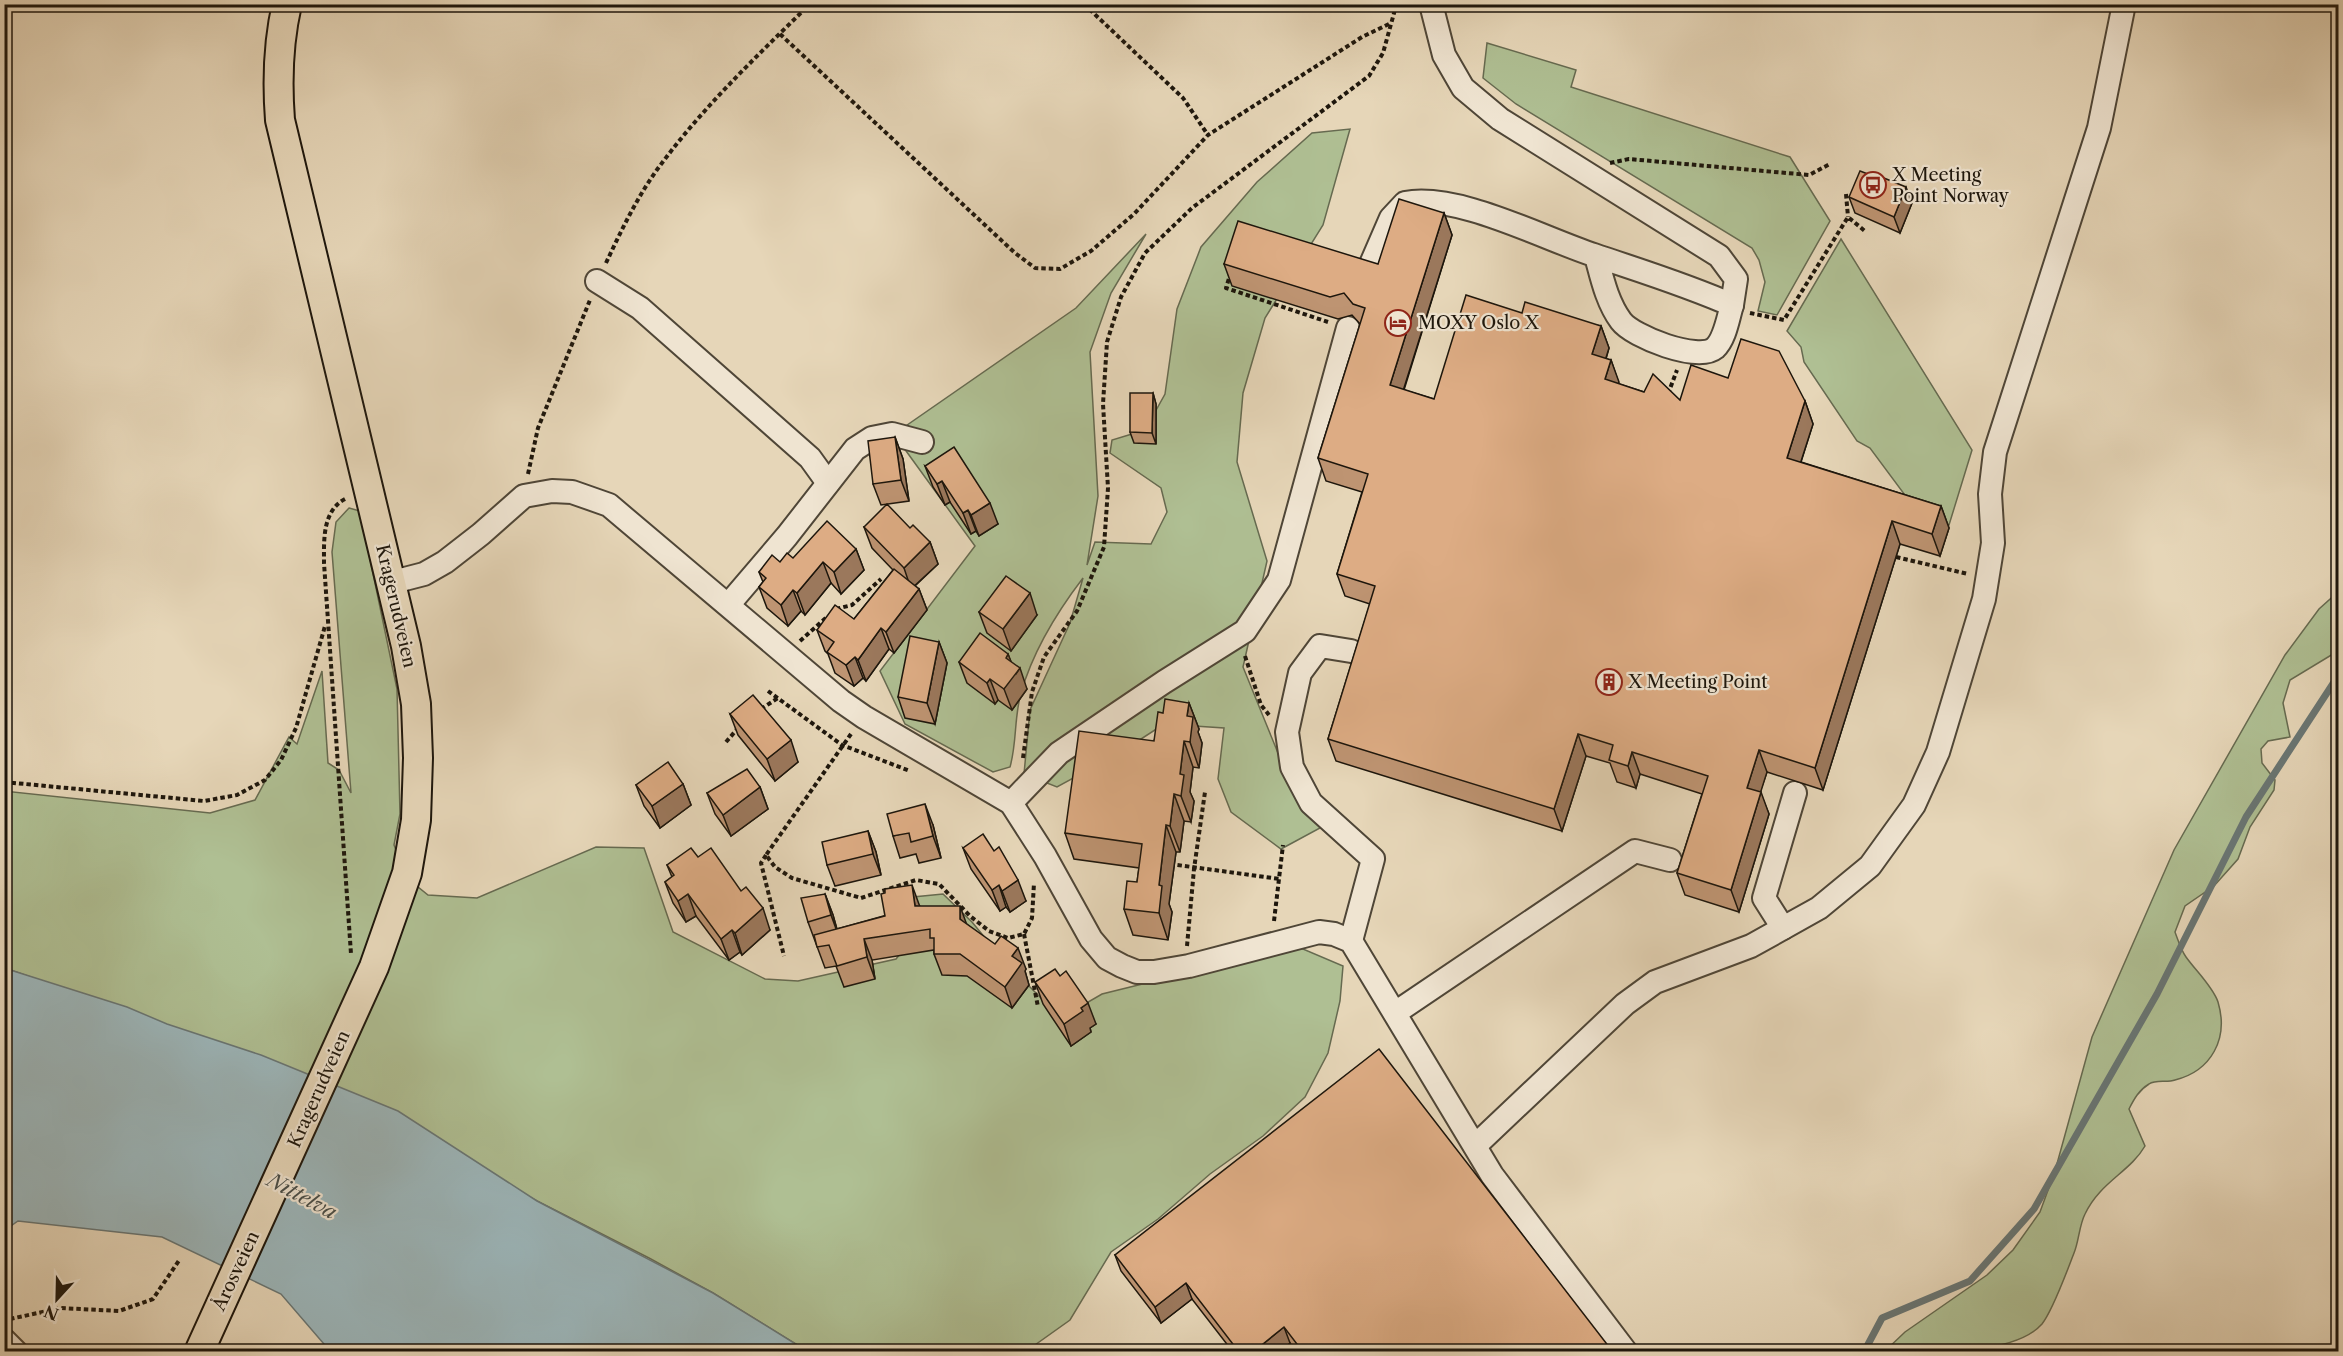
<svg xmlns="http://www.w3.org/2000/svg" width="2343" height="1356" font-family="'Libre Caslon Text',serif">
<style>
.green{fill:#afbf93;stroke:#666a50;stroke-width:1.5}
.water{fill:#9cb6ba;stroke:#697674;stroke-width:1.5}
.lines{fill:none;stroke-linecap:round;stroke-linejoin:round}
.stream{stroke:#697674;stroke-width:7}
.minor-casing{stroke:#4f4637;stroke-width:26}
.major-casing{stroke:#1d160c;stroke-width:32}
.path{stroke:#1d160c;stroke-width:4;stroke-dasharray:4.5 3;stroke-linecap:butt}
.minor{stroke:#efe4d1;stroke-width:22}
.major{stroke:#e6d6b8;stroke-width:28}
.wall{fill:#be9472;stroke:#1d160c;stroke-width:1.5}
.shaded-wall{fill:#9b785c;stroke:#1d160c;stroke-width:1.5}
.building{fill:#ddac84;stroke:#1d160c;stroke-width:1.5}
.labels{text-anchor:middle;stroke-width:4.5;stroke-linejoin:round;paint-order:stroke}
.poi-label{font-size:18px;fill:#1d160c;stroke:#efe4d1;text-anchor:start}
.street-label{font-size:18px;fill:#1d160c;stroke:#efe4d1}
.water-label{font-size:20px;font-style:italic;fill:#494e49;stroke:#efe4d1}
</style>
<rect width="100%" height="100%" fill="#e6d6b8"/>
<filter id="stains"><feTurbulence type="fractalNoise" baseFrequency=".00333" numOctaves="4"/><feColorMatrix values="0 0 0 0 .2 0 0 0 0 .09 0 0 0 0 .02 0 0 0 .5 -.17"/></filter>
<radialGradient id="worn" r=".72"><stop offset=".6" stop-color="#630" stop-opacity="0"/><stop offset="1" stop-color="#630" stop-opacity=".3"/></radialGradient>
<g class="green">
<path d="M1487 43 1576 70 1571 87 1790 157 1830 221 1777 315 1758 311 1765 282 1759 260 1752 248 1516 104 1483 78Z"/>
<path d="M1350 129 1323 225 1265 318 1243 393 1237 462 1267 561 1243 667 1291 785 1320 828 1281 849 1231 812 1218 779 1224 728 1164 724 1121 752 1057 787 1024 774 1030 710 1070 623 1083 578C1057 612 1033 651 1021 693 1014 717 1017 743 1010 767L993 772 905 724 880 671 975 546 901 444 887 439 1076 308 1146 234 1111 293 1090 352 1098 496 1087 565 1095 542 1151 544 1167 512 1161 488 1110 453 1112 440 1145 430 1165 394 1177 309 1201 247 1257 182 1312 133Z"/>
<path d="M1841 239 1972 450 1949 525 1913 506 1870 448 1857 441 1804 362 1801 347 1787 331Z"/>
<path d="M349 508 360 511 397 689 400 814 394 845 407 878 428 895 477 898 596 847 644 848 673 932 765 979 798 981 896 959 907 945 913 897 943 894 972 922 1005 962 1043 1000 1078 1008 1102 994 1296 946 1343 966 1340 1001 1328 1053 1305 1097 1263 1136 1210 1174 1158 1219 1111 1252 1070 1320 1025 1352 807 1351 713 1293 649 1258 537 1201 309 1076 5 968 4 791 210 813 255 800 289 737 297 744 322 671 328 763 339 770 351 793 332 552 336 522Z"/>
<path d="M2338 592V651L2290 680 2283 703 2290 737 2268 741 2261 749 2262 763 2275 780 2274 790 2250 827 2238 859 2214 886 2185 906 2175 932C2178 940 2181 950 2186 957 2196 971 2213 987 2218 1002 2229 1039 2211 1071 2175 1080 2167 1083 2156 1079 2149 1084 2139 1090 2134 1099 2129 1109L2145 1146C2130 1172 2100 1182 2085 1214 2079 1226 2079 1241 2074 1253 2067 1271 2053 1310 2042 1324 2014 1356 1929 1352 1885 1351L1905 1332 1987 1275 2013 1250 2040 1212 2055 1171 2092 1037 2174 850 2285 655 2319 609Z"/>
</g>
<path class="water" d="M4 968 127 1007 167 1024 261 1055 398 1111 537 1201 713 1293 807 1351H330L281 1294 162 1237 18 1221 5 1230Z"/>
<g class="lines">
<path class="stream" d="M1864 1352 1882 1318 1970 1281 2034 1209 2157 994 2246 817 2338 676"/>
<defs>
<g id="minor">
<path d="M1431 4 1444 55 1463 88 1500 119 1719 256 1736 279 1732 305"/>
<path d="M1371 264 1391 218 1405 203C1458 193 1542 238 1594 255 1641 271 1687 285 1732 305 1728 318 1725 339 1715 348 1698 362 1633 337 1621 321 1607 302 1602 278 1596 256"/>
<path d="M597 281 640 308 810 458 828 483"/>
<path d="M393 582 424 574 445 562 481 534 524 496 552 491 572 492 609 505 841 701 864 717 1011 803 1045 856 1091 939 1107 958 1122 966 1137 972H1154L1189 966 1319 932 1334 934 1351 941 1492 1175 1626 1352"/>
<path d="M729 604 787 536 855 449 872 438 892 434 922 442"/>
<path d="M1351 651 1320 646 1300 673 1287 732 1292 767 1311 803 1373 859 1351 941"/>
<path d="M1011 803 1059 753 1164 682 1245 631 1279 580 1348 328"/>
<path d="M1783 928 1764 898 1795 793"/>
<path d="M1395 1013 1635 851 1670 860"/>
<path d="M1475 1146 1625 1004 1655 982 1751 946 1819 908 1870 866 1914 805 1938 752 1984 599 1993 543 1990 494 1995 452 2099 128 2124 4"/>
<path d="M4 1340 16 1352"/>
</g>
<path id="major" d="M199 1352 374 967 407 873 416 820 418 758 416 704 406 646 280 120C277 81 278 43 287 4"/>
</defs>
<use href="#minor" class="minor-casing"/>
<use href="#major" class="major-casing"/>
<g class="path">
<path d="M1084 4 1183 98 1208 135"/>
<path d="M780 34 1015 253 1035 268 1060 269 1091 251 1134 214 1208 135 1362 37 1389 24"/>
<path d="M1610 163 1629 159 1809 175 1830 164"/>
<path d="M1846 194 1848 217"/>
<path d="M606 263C622 229 639 193 662 163 705 105 759 54 810 4"/>
<path d="M1231 272 1226 288 1328 322"/>
<path d="M1750 313 1784 320 1848 217 1866 232"/>
<path d="M1668 394 1677 370"/>
<path d="M528 474 538 428 590 300"/>
<path d="M345 499C322 511 324 541 324 563L351 954"/>
<path d="M1896 557 1968 574"/>
<path d="M836 609 852 605 881 579"/>
<path d="M800 641 828 616"/>
<path d="M1245 656 1261 705 1269 715"/>
<path d="M768 691 842 745 910 771"/>
<path d="M761 709 778 698"/>
<path d="M851 734 766 855 775 867 792 878 861 898 916 880 939 884 970 916 989 931 1008 938 1024 934 1032 918 1034 883"/>
<path d="M726 742 739 727"/>
<path d="M1023 758 1032 692 1044 657 1077 611 1104 547 1108 488 1103 404 1107 342 1121 297 1145 253 1192 208 1369 76 1383 53 1396 6 1399 4"/>
<path d="M4 782 204 801 237 795 265 780 281 760 296 728 325 626"/>
<path d="M766 855 761 863 784 956"/>
<path d="M1170 864 1280 879"/>
<path d="M1274 921 1283 845"/>
<path d="M1024 934 1038 1007"/>
<path d="M1187 946 1194 869 1205 792"/>
<path d="M10 1319 61 1308 119 1311 153 1299 180 1259"/>
</g>
<use href="#minor" class="minor"/>
<use href="#major" class="major"/>
</g>
<g class="wall">
<path d="M1873 176 1912 203 1900 233 1855 213 1849 197Z"/>
<path d="M1444 213 1452 235 1404 390 1434 399 1522 313 1601 326 1609 348 1606 359 1611 360 1619 384 1644 392 1680 400 1805 401 1813 424 1801 462 1941 506 1949 528 1940 556 1900 544 1823 790 1767 772 1760 792 1769 814 1739 912 1685 895 1677 873 1702 794 1640 774 1636 788 1617 782 1610 763 1586 756 1562 831 1336 761 1328 739 1370 604 1345 596 1337 574 1362 492 1326 481 1318 458 1360 324 1352 315 1338 319 1232 286 1224 264H1378Z"/>
<path d="M1153 393 1156 404V444L1134 443 1130 432Z"/>
<path d="M895 437 903 459 909 501 881 505 873 484Z"/>
<path d="M925 466 998 524 979 536 976 531 971 534 950 502 945 505 933 487Z"/>
<path d="M864 527 930 542 938 564 915 586 919 589 927 610 894 653 889 649 866 681 863 678 854 686 835 673 828 654 825 651 817 630 854 619 893 570 872 548Z"/>
<path d="M856 549 864 570 841 594 831 583 805 615 801 611 788 626 767 608 759 587 763 582 759 572 780 562 793 558Z"/>
<path d="M979 612 1037 615 1011 651 987 633Z"/>
<path d="M939 642 947 663 935 724 905 718 898 697Z"/>
<path d="M1008 654 1011 662 1027 689 1012 710 998 700 995 704 967 683 959 662Z"/>
<path d="M1189 703 1199 729 1198 732 1202 743 1199 768 1193 767 1190 792 1194 801 1191 822 1184 821 1180 852H1176L1169 904 1172 912 1168 940 1133 935 1124 909 1137 882 1139 868 1074 859 1065 833 1154 741 1163 713Z"/>
<path d="M730 714 798 762 775 781 738 735Z"/>
<path d="M683 784 691 805 660 828 644 806 636 785Z"/>
<path d="M760 787 768 809 731 836 715 814 707 793Z"/>
<path d="M933 825 941 858 919 863 916 854 900 858 893 836Z"/>
<path d="M868 831 876 852 881 875 835 886 827 865Z"/>
<path d="M963 848 1026 901 1010 912 1006 907 1000 911 971 869Z"/>
<path d="M698 857 741 891 770 930 742 955 740 952 729 960 696 916 686 922 673 903 665 882 672 877 667 865Z"/>
<path d="M825 894 833 915 837 929 919 906 966 924 1026 969 1025 971 1029 985 1012 1008 967 976 942 975 934 954V950L872 960 875 979 844 987 836 966 825 968 808 922Z"/>
<path d="M1035 982 1096 1024 1090 1028 1091 1032 1071 1046 1043 1004Z"/>
<path d="M1115 1255 1613 1352H1296L1290 1343 1280 1352H1233L1192 1299 1161 1323 1121 1271Z"/>
</g>
<g class="shaded-wall">
<path d="M1906 187 1912 203 1900 233 1894 217Z"/>
<path d="M1444 213 1452 235 1398 407 1390 385Z"/>
<path d="M1601 326 1609 348 1600 377 1592 354Z"/>
<path d="M1611 360 1619 382 1613 401 1605 379Z"/>
<path d="M1153 393 1156 404V444L1152 433Z"/>
<path d="M1805 401 1813 424 1795 480 1787 458Z"/>
<path d="M895 437 903 459 909 501 901 480Z"/>
<path d="M942 481 950 502 945 505 937 484Z"/>
<path d="M990 503 998 524 979 536 971 515Z"/>
<path d="M1941 506 1949 528 1940 556 1932 534Z"/>
<path d="M968 510 976 531 971 534 963 513Z"/>
<path d="M1892 521 1900 544 1823 790 1815 768Z"/>
<path d="M930 542 938 564 911 589 904 568Z"/>
<path d="M856 549 864 570 841 594 834 572Z"/>
<path d="M823 562 831 583 805 615 797 593Z"/>
<path d="M919 589 927 610 894 653 886 632Z"/>
<path d="M793 590 801 611 788 626 781 605Z"/>
<path d="M1030 593 1037 615 1011 651 1003 629Z"/>
<path d="M881 628 889 649 866 681 858 660Z"/>
<path d="M939 642 947 663 935 724 927 703Z"/>
<path d="M1008 654 1016 674 1020 668 1027 689 1012 710 1004 689 1006 658Z"/>
<path d="M855 657 863 678 854 686 846 665Z"/>
<path d="M990 679 998 700 995 704 987 683Z"/>
<path d="M1189 703 1199 729 1198 732 1202 743 1199 768 1190 742 1187 716Z"/>
<path d="M1578 734 1586 756 1562 831 1554 809Z"/>
<path d="M791 740 798 762 775 781 767 759Z"/>
<path d="M1184 741 1193 767 1190 792 1194 801 1191 822 1181 796 1180 774Z"/>
<path d="M1759 750 1767 772 1755 810 1747 788Z"/>
<path d="M1632 752 1640 774 1636 788 1628 766Z"/>
<path d="M683 784 691 805 660 828 652 806Z"/>
<path d="M760 787 768 809 731 836 723 815Z"/>
<path d="M1761 792 1769 814 1739 912 1731 890Z"/>
<path d="M1174 794 1184 821 1180 852 1170 826Z"/>
<path d="M925 804 933 825 941 858 933 836Z"/>
<path d="M1166 825 1176 852 1169 904 1172 912 1168 940 1159 913V885Z"/>
<path d="M868 831 876 852 881 875 873 854Z"/>
<path d="M1018 880 1026 901 1010 912 1002 891Z"/>
<path d="M912 885 920 907 915 906Z"/>
<path d="M999 885 1006 907 1000 911 992 890Z"/>
<path d="M688 894 696 916 686 922 678 901Z"/>
<path d="M825 894 833 915 839 937 831 915Z"/>
<path d="M960 906 968 928 960 919Z"/>
<path d="M763 908 770 930 742 955 735 933Z"/>
<path d="M732 930 740 952 729 960 721 939Z"/>
<path d="M864 939 872 960 875 979 867 957Z"/>
<path d="M1018 948 1026 969 1025 971 1029 985 1012 1008 1005 987 1012 956Z"/>
<path d="M1088 1003 1096 1024 1090 1028 1091 1032 1071 1046 1064 1024 1081 1008Z"/>
<path d="M1186 1283 1192 1299 1161 1323 1155 1307Z"/>
<path d="M1284 1327 1290 1343 1280 1352H1253Z"/>
</g>
<g class="building">
<path d="M1860 171 1873 176 1874 174 1906 187 1894 217 1849 197Z"/>
<path d="M1399 199 1444 213 1390 385 1434 399 1466 295 1522 313 1525 302 1601 326 1592 354 1611 360 1605 379 1644 392 1653 374 1680 400 1691 365 1728 378 1741 339 1779 351 1805 401 1787 458 1941 506 1932 534 1892 521 1815 768 1759 750 1747 788 1761 792 1731 890 1677 873 1708 776 1632 752 1628 766 1609 760 1613 745 1578 734 1554 809 1328 739 1375 586 1337 574 1368 474 1318 458 1365 308 1353 304 1344 293 1330 297 1224 264 1238 221 1378 264Z"/>
<path d="M1130 393H1153L1152 433 1130 432Z"/>
<path d="M895 437 901 480 873 484 868 441Z"/>
<path d="M954 447 990 503 971 515 968 510 963 513 942 481 937 484 925 466Z"/>
<path d="M887 504 910 528 913 525 930 542 904 568 864 527Z"/>
<path d="M827 521 856 549 834 572 823 562 797 593 793 590 781 605 759 587 766 578 759 572 772 555 780 562 787 553 793 558Z"/>
<path d="M894 569 919 589 886 632 881 628 858 660 855 657 846 665 827 652 834 642 817 630 835 605 854 619Z"/>
<path d="M1006 576 1030 593 1003 629 979 612Z"/>
<path d="M980 633 1008 654 1006 658 1020 668 1004 689 990 679 987 683 959 662Z"/>
<path d="M910 636 939 642 927 703 898 697Z"/>
<path d="M753 695 791 740 767 759 730 714Z"/>
<path d="M1165 699 1189 703 1187 716 1193 717 1190 742 1184 741 1180 774 1184 775 1181 796 1174 794 1170 826 1166 825 1159 885 1162 886 1159 913 1124 909 1127 881 1137 882 1142 844 1065 833 1079 731 1154 741 1158 712 1163 713Z"/>
<path d="M668 762 683 784 652 806 636 785Z"/>
<path d="M747 769 760 787 723 815 707 793Z"/>
<path d="M925 804 933 836 911 842 909 833 893 836 887 814Z"/>
<path d="M868 831 873 854 827 865 822 842Z"/>
<path d="M983 834 994 851 999 847 1018 880 1002 891 999 885 992 890 963 848Z"/>
<path d="M691 848 698 857 711 848 741 891 746 887 763 908 735 933 732 930 721 939 688 894 678 901 665 882 674 875 667 865Z"/>
<path d="M912 885 915 906H960V919L995 944 1001 936 1018 948 1012 956 1022 963 1005 987 960 954H934V938H930V929L864 939 867 957 837 966 829 945 817 947 814 935 885 916 881 894 885 893V889Z"/>
<path d="M825 894 831 915 808 922 801 898Z"/>
<path d="M1055 969 1060 976 1066 971 1088 1003 1081 1008 1083 1011 1064 1024 1035 982Z"/>
<path d="M1379 1049 1613 1352H1303L1284 1327 1253 1352H1239L1186 1283 1155 1307 1115 1255Z"/>
</g>
<defs>
<symbol id="bus-ring" viewBox="-11 -11 22 22"><circle r="9.5" fill="#efe4d1" stroke="#8f2418" stroke-width="1.5"/><path d="M-5-6H5V4H4V6H2V4H-2V6H-4V4H-5ZM-3.5-4V0h7V-4ZM-3.5 1.2v1.5H-2V1.2ZM2 1.2v1.5H3.5V1.2Z" fill="#8f2418"/></symbol>
<symbol id="hotel-ring" viewBox="-11 -11 22 22"><circle r="9.5" fill="#efe4d1" stroke="#8f2418" stroke-width="1.5"/><path d="M-6-4.5h1.5V1H6V5H4.5V3h-9V5H-6ZM-4 0a1.8 1.8 0 1 1 3.6 0ZM.5 0V-2.5h3Q6-2.5 6 0Z" fill="#8f2418"/></symbol>
<symbol id="building-ring" viewBox="-11 -11 22 22"><circle r="9.5" fill="#efe4d1" stroke="#8f2418" stroke-width="1.5"/><path d="M-4-6H4V6H1V3H-1V6H-4ZM-2.5-4.3h1.7v1.8h-1.7ZM.8-4.3h1.7v1.8H.8ZM-2.5-1h1.7V.8h-1.7ZM.8-1h1.7V.8H.8Z" fill="#8f2418"/></symbol>
</defs>
<g fill-rule="evenodd">
<use href="#bus-ring" x="1858" y="170" width="30" height="30"/>
<use href="#hotel-ring" x="1383" y="308" width="30" height="30"/>
<use href="#building-ring" x="1594" y="667" width="30" height="30"/>
</g>
<g class="labels">
<g class="poi-label">
<text x="1892" y="181">X Meeting<tspan x="1892" dy="21">Point Norway</tspan></text>
<text x="1418" y="329">MOXY Oslo X</text>
<text x="1628" y="688">X Meeting Point</text>
</g>
<g class="street-label">
<text transform="translate(396 606) rotate(77)" y="6">Kragerudveien</text>
<text transform="translate(319 1089) rotate(-66)" y="6">Kragerudveien</text>
<text transform="translate(236 1271) rotate(-65)" y="6">Årosveien</text>
</g>
<g class="water-label">
<text transform="translate(302 1196) rotate(28)" y="7">Nittelva</text>
</g>
</g>
<rect width="2343" height="1356" fill="none" stroke="#e6d6b8" stroke-width="24"/>
<rect x="6" y="6" width="2331" height="1344" fill="none" stroke="#1d160c" stroke-width="3"/>
<rect x="12" y="12" width="2319" height="1332" fill="none" stroke="#1d160c" stroke-width="1.5"/>
<g transform="translate(57 1299) rotate(202)" stroke="#efe4d1" stroke-width="4.5" paint-order="stroke">
<path d="M0-4.5L10 22L0 15L-10 22Z" fill="#1d160c"/>
<text y="-9" font-size="16" font-weight="bold" text-anchor="middle" fill="#1d160c">N</text>
</g>
<rect width="100%" height="100%" filter="url(#stains)"/>
<rect width="100%" height="100%" fill="url(#worn)"/>
</svg>
